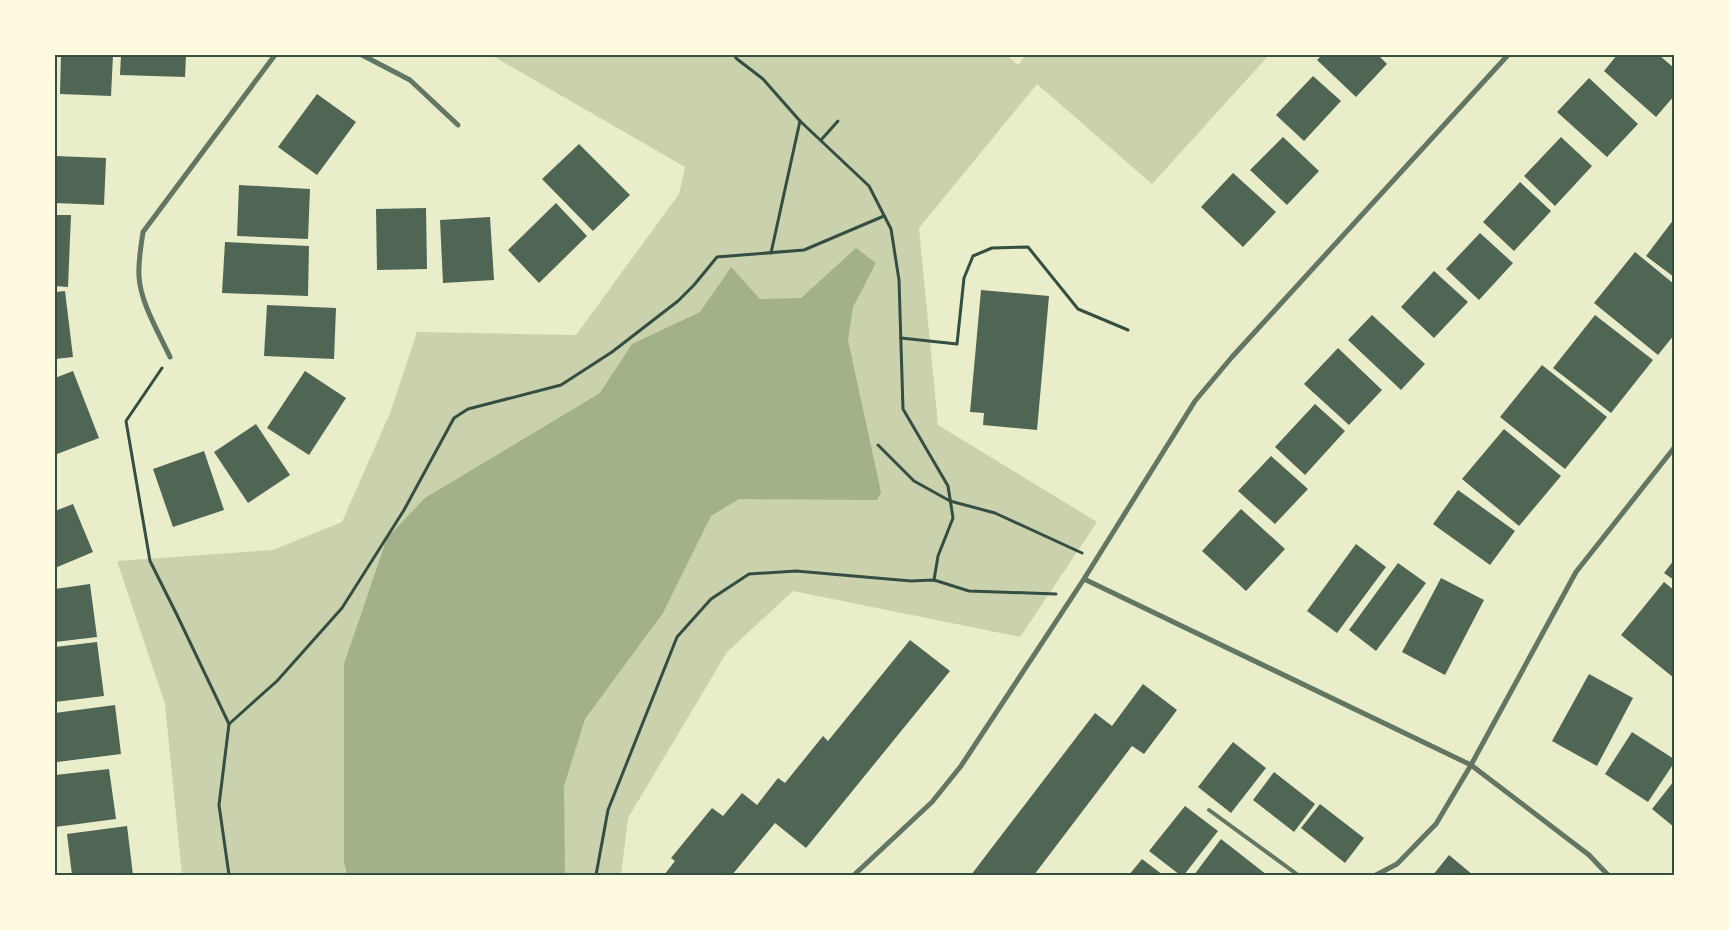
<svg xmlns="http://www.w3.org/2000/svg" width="1729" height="930" font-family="'Work Sans',sans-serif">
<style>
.green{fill:#cad2ad}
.water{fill:#a3b18a}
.building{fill:#4f6655}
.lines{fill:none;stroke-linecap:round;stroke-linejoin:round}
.path{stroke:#344e41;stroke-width:3}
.service{stroke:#617663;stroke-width:4}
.minor{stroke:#617663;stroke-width:5}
.neatline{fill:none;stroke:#344e41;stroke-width:2}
</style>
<rect width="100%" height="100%" fill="#e9edc9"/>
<path class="green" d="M491 55H1006L1018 65 1026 55H1269L1152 184 1037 84 919 228 938 425 1097 522 1020 637 793 591 727 652 628 818 621 875H182L165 704 117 561 273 550 342 522 390 413 417 332 576 335 679 194 685 167Z"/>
<path class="water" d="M856 248 876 263 853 307 848 340 881 492 877 500 739 499 711 516 663 613 585 719 564 786 565 875H347L344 861V664L387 538 425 498 600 393 632 344 700 312 731 267 760 299 801 298Z"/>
<g class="building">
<path d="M61 55H113L111 96 60 94Z"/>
<path d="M121 55H186L185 77 120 75Z"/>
<path d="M1322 55H1378L1387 64 1356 97 1317 60Z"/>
<path d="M1617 55H1659L1674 68V96L1656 117 1604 71Z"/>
<path d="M1313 76 1341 101 1304 141 1276 115Z"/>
<path d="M1589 78 1638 124 1607 157 1557 112Z"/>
<path d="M317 94 356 122 317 175 278 147Z"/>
<path d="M1283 137 1319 171 1287 205 1250 170Z"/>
<path d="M1561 137 1592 166 1555 206 1524 176Z"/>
<path d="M579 144 630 195 593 231 542 179Z"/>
<path d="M55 156 106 158 104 205 55 203Z"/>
<path d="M1233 173 1276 212 1243 247 1201 207Z"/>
<path d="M1520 182 1551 211 1514 251 1483 222Z"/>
<path d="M239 185 310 189 308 239 237 236Z"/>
<path d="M556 203 587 236 539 283 508 250Z"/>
<path d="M426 208 427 269 377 270 376 209Z"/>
<path d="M55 215H71L68 287 55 286Z"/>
<path d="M490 217 494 280 443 283 440 220Z"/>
<path d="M1674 219V277L1646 256Z"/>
<path d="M1480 233 1513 263 1479 300 1446 269Z"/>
<path d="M225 242 309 246 308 296 222 293Z"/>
<path d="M1635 252 1674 284V335L1658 355 1594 303Z"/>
<path d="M1434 271 1468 302 1434 338 1401 307Z"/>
<path d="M981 290 1049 296 1037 430 983 425 984 413 970 412Z"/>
<path d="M65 291 73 357 55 359V292Z"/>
<path d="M267 305 336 308 334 359 264 356Z"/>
<path d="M1372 315 1425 364 1401 390 1348 340Z"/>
<path d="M1595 315 1653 360 1611 413 1553 368Z"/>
<path d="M1338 348 1382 390 1349 425 1304 384Z"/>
<path d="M1542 365 1607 417 1565 469 1500 417Z"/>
<path d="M73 371 99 438 57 454 55 448V378Z"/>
<path d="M305 371 346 398 309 455 267 428Z"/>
<path d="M1315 404 1345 431 1305 475 1275 447Z"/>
<path d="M256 424 290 475 248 503 214 452Z"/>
<path d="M1504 429 1561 476 1519 526 1462 479Z"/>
<path d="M204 451 224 510 173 527 153 469Z"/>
<path d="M1271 456 1308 489 1275 524 1238 491Z"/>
<path d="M1458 490 1515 531 1490 565 1433 524Z"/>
<path d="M73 504 93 552 55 568V511Z"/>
<path d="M1241 509 1285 549 1246 591 1202 551Z"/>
<path d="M1356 544 1386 567 1337 633 1307 611Z"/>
<path d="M1674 560V580L1664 573Z"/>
<path d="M1398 563 1426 583 1376 651 1349 630Z"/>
<path d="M1441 578 1484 600 1445 675 1402 652Z"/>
<path d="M1664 582 1674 590V678L1621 635Z"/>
<path d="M90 584 97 637 55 642V589Z"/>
<path d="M910 640 950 671 806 848 775 823 732 875H664L675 861 671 858 712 808 723 816 742 793 757 805 778 778 785 783 823 736 828 741Z"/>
<path d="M97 642 104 696 55 702V647Z"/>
<path d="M1589 674 1633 698 1597 766 1552 741Z"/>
<path d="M1143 684 1177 710 1144 754 1132 746 1034 875H971L1095 713 1112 726Z"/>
<path d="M115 705 121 754 57 762 55 745V713Z"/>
<path d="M1632 732 1674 759V763L1648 802 1605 774Z"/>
<path d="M1233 742 1266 768 1231 813 1198 787Z"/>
<path d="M109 769 116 819 55 827V775Z"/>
<path d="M1274 772 1315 804 1294 832 1253 800Z"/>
<path d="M1674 781V827L1652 809Z"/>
<path d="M1320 804 1364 838 1345 863 1301 828Z"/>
<path d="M1185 806 1218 831 1184 875H1180L1149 851Z"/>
<path d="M127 826 133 875H72L67 834Z"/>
<path d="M1221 839 1267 875H1194Z"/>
<path d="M1449 855 1473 875H1433Z"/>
<path d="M1142 859 1163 875H1129Z"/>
</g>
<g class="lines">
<g class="path">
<path d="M734 55 737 59 763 79 800 121 869 186 891 229 899 280 903 409 948 486 953 518 938 556 934 580"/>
<path d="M821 140 838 121"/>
<path d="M771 253 800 121"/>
<path d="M901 338 957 344 964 278 973 256 992 248 1028 247 1078 309 1128 330"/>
<path d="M162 368 126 421 150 561 177 615 229 724"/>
<path d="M878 445 914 481 950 501 995 513 1082 553"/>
<path d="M229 875 219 805 229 724 277 681 342 608 404 510 454 418 468 409 561 385 612 352 678 301 694 285 717 257 804 250 884 216"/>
<path d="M596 875 608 810 677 637 711 599 749 574 796 571 911 581 934 580 969 591 1056 594"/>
</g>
<path class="service" d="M1209 810 1298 875"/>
<g class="minor">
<path d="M362 55 410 80 458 125"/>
<path d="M170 357C159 333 140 302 139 276 138 261 141 247 143 232L275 55"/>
<path d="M1084 579 1471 765 1589 855 1608 875"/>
<path d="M854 875 932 802 961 766 1084 579 1195 401 1232 357 1508 55"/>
<path d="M1376 875 1397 864 1436 824 1471 765 1576 572 1674 448"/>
</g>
</g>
<rect width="1729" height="930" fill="none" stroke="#fefae0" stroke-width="112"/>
<rect x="56" y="56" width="1617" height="818" class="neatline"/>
</svg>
